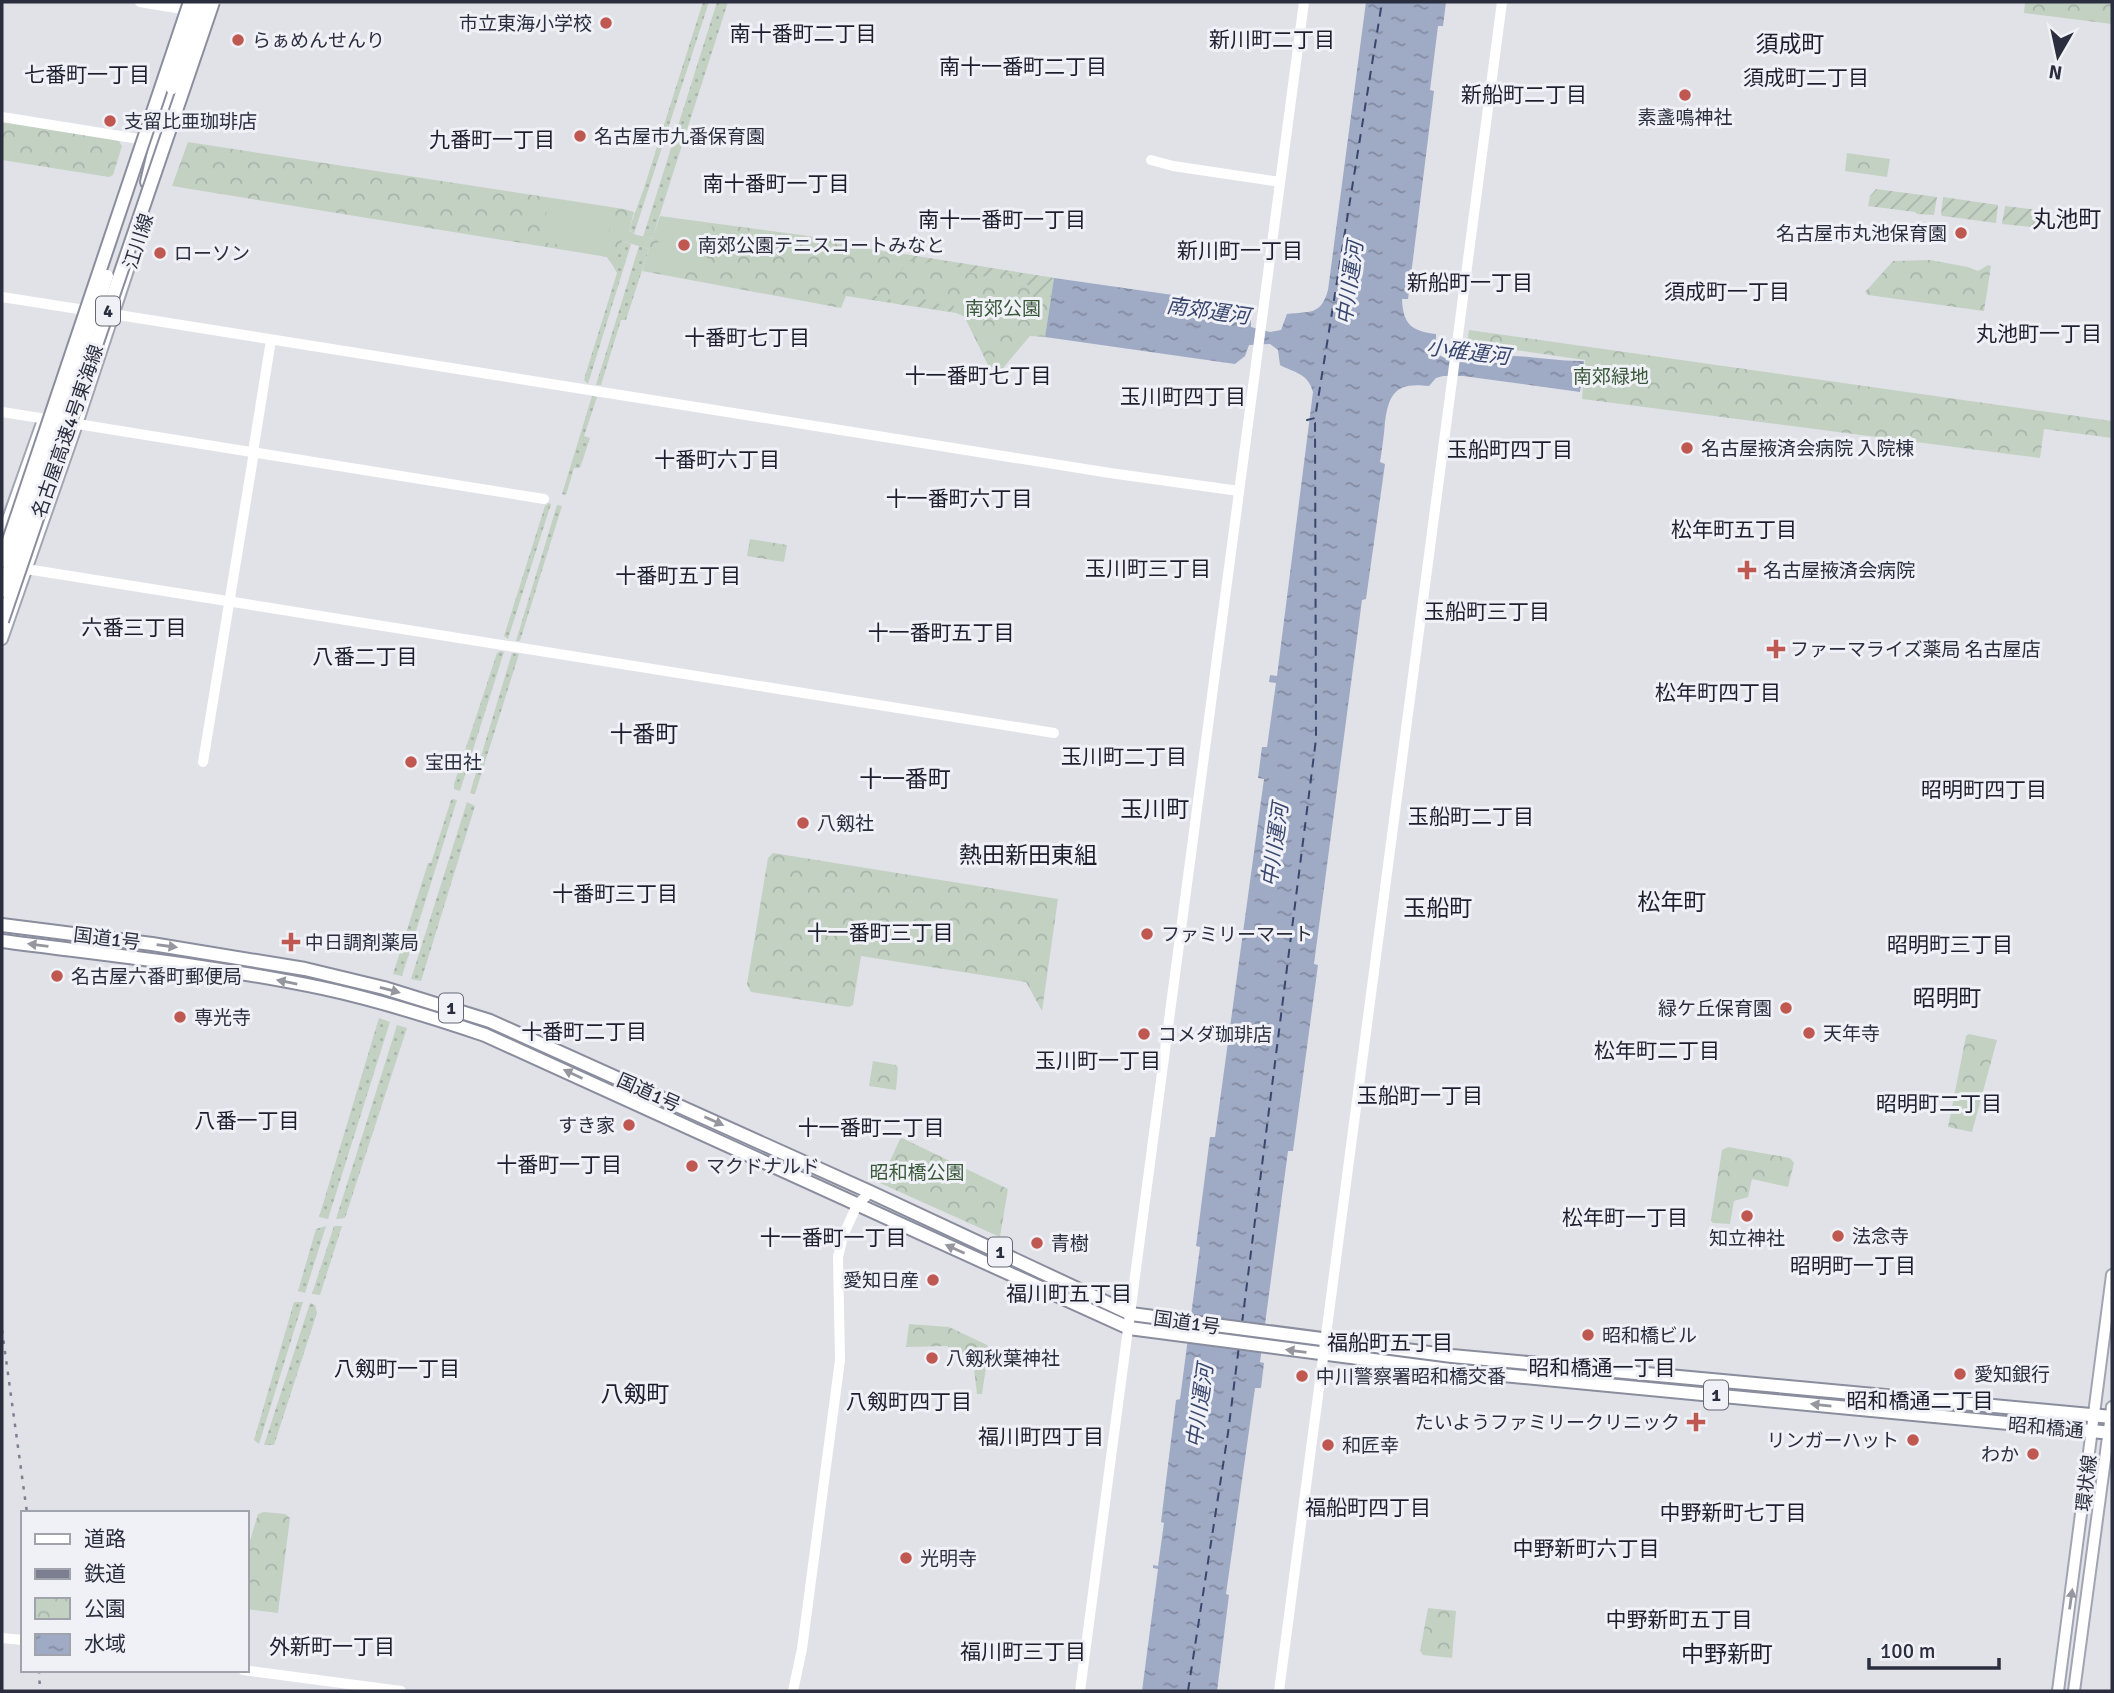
<svg xmlns="http://www.w3.org/2000/svg" width="2114" height="1693" font-family="Signika,'Noto Sans JP',sans-serif">
<style>
.grass{fill:url(#grass-dots)}
.park{fill:url(#park-crowns)}
.garden{fill:url(#garden-furrows)}
.pitch{fill:#c3d1c3}
.water{fill:url(#water-ripples)}
.lines{fill:none;stroke-linecap:round;stroke-linejoin:round}
.ferry{stroke:#39466e;stroke-width:2;stroke-dasharray:9 7;stroke-linecap:butt}
.primary-casing{stroke:#a1a5b2;stroke-width:14}
.highway-casing{stroke:#8a8d9d;stroke-width:16}
.secondary{stroke:#fff;stroke-width:10}
.primary{stroke:#fff;stroke-width:10}
.highway{stroke:#fff;stroke-width:12}
.rail{stroke:#7c7f90;stroke-width:2.5;stroke-dasharray:3.5 7;stroke-linecap:butt}
.highway-bridge-casing{stroke:#8a8d9d;stroke-width:16;stroke-linecap:butt}
.highway-bridge{stroke:#fff;stroke-width:12}
.oneway{fill:#95969e}
.poi-dot{fill:#c05852;stroke:#f0f1f6;stroke-width:2.5}
.labels{text-anchor:middle;stroke-width:6;stroke-linejoin:round;paint-order:stroke}
.shield{fill:#f0f1f6;stroke:#666875;stroke-width:2}
.shield-label{font-size:18px;font-weight:bold;fill:#2b2e3e}
.poi-label{font-size:19px;fill:#2b2e3e;stroke:#f0f1f6;text-anchor:start}
.street-label{font-size:19px;fill:#2b2e3e;stroke:#f0f1f6}
.park-label{font-size:19px;fill:#39583a;stroke:#f0f1f6}
.neighbourhood-label{font-size:21px;fill:#1d1f2f;stroke:#f0f1f6}
.water-label{font-size:21px;font-style:italic;fill:#39466e;stroke:#f0f1f6}
.quarter-label{font-size:23px;fill:#1d1f2f;stroke:#f0f1f6}
</style>
<defs>
<pattern id="grass-dots" width="8" height="8" patternUnits="userSpaceOnUse" patternTransform="scale(1.75)"><rect width="8" height="8" fill="#c3d1c3"/><path d="M2 2h.1M6 6h.1" fill="none" stroke="#a8b4a9" stroke-width="1.8" stroke-linecap="round"/></pattern>
<pattern id="park-crowns" width="20" height="18" patternUnits="userSpaceOnUse" patternTransform="scale(1.75)"><rect width="20" height="18" fill="#c3d1c3"/><path d="M2 6a3 3 0 1 1 6 0M12 15a3 3 0 1 1 6 0" fill="none" stroke="#a8b4a9"/></pattern>
<pattern id="garden-furrows" width="10" height="10" patternUnits="userSpaceOnUse" patternTransform="scale(1.75)"><rect width="10" height="10" fill="#c3d1c3"/><path d="M-1 1l2-2M0 10L10 0M9 11l2-2" fill="none" stroke="#a8b4a9"/></pattern>
<pattern id="water-ripples" width="26" height="14" patternUnits="userSpaceOnUse" patternTransform="scale(1.75)"><rect width="26" height="14" fill="#9faac4"/><path d="M2 4q2-2 4 0t4 0M15 11q2-2 4 0t4 0" fill="none" stroke="#828ba1"/></pattern>
</defs>
<rect width="100%" height="100%" fill="#e1e2e8"/>
<g class="grass">
<path d="M703 2H709L634 234 629 229 643 191Z"/>
<path d="M717 2H728L652 239 643 237Z"/>
<path d="M621 241 631 244 588 384 584 380 585 376 617 273 613 266Z"/>
<path d="M639 246 649 249 626 320H621L601 385H596Z"/>
<path d="M592 396 597 397 584 436 590 438 580 468H574L566 495 562 494Z"/>
<path d="M549 503 551 504 508 639 504 636 545 506Z"/>
<path d="M557 505 562 506 520 641H516Z"/>
<path d="M500 651 504 652 460 791 454 789V784L497 653Z"/>
<path d="M512 653 519 654 475 794 470 793Z"/>
<path d="M453 799 457 800 402 976 393 974 428 863H431L451 800Z"/>
<path d="M467 802 475 806 421 981 411 979Z"/>
<path d="M379 1018 390 1022 328 1219 319 1217Z"/>
<path d="M397 1025 407 1028 345 1218 336 1219Z"/>
<path d="M326 1226 305 1293 298 1291 316 1229Z"/>
<path d="M334 1226H342L320 1295 312 1294Z"/>
<path d="M294 1302H303L259 1444 254 1440Z"/>
<path d="M310 1303 315 1305 317 1313 274 1445H264Z"/>
</g>
<g class="park">
<path d="M2025 2H2112V24L2024 13Z"/>
<path d="M2 121 118 140 122 146 113 175 109 177 2 160Z"/>
<path d="M188 142 624 209 634 212 629 230 634 234 652 239 660 216 853 242 863 248 1054 278 1045 337 1030 336 1003 368 995 369 988 365 966 320 963 316 956 313 846 296 841 308 642 271 649 249 622 241 613 266 607 257 172 186Z"/>
<path d="M1847 153 1890 159 1887 177 1845 171Z"/>
<path d="M1930 260 1968 267 1978 271 1988 265 1991 266 1984 311 1868 295 1865 292 1893 261Z"/>
<path d="M1469 330 2112 421V438L2044 429 2040 458 1582 399 1585 360 1467 343Z"/>
<path d="M750 539 787 545 784 562 747 556Z"/>
<path d="M773 853 1058 899 1042 1011 1026 982 861 956 853 1005 849 1007 751 992 747 984 768 858Z"/>
<path d="M1969 1034 1997 1040 1972 1132 1948 1127 1966 1036Z"/>
<path d="M873 1061 896 1065 898 1068 896 1090 869 1086Z"/>
<path d="M902 1138 1008 1189 1000 1237 880 1183 900 1139Z"/>
<path d="M1728 1147 1790 1158 1794 1163 1788 1187 1752 1179 1748 1197 1734 1201 1730 1224 1713 1223 1711 1220 1722 1150Z"/>
<path d="M909 1324 949 1327 987 1345 989 1348 982 1394H977L974 1369 947 1346 906 1347Z"/>
<path d="M264 1512 285 1514 290 1518 278 1613 247 1609V1551L258 1514Z"/>
<path d="M1428 1608 1456 1611 1452 1658 1423 1655 1420 1651Z"/>
</g>
<g class="garden">
<path d="M1876 189 1937 197 1934 215 1917 214 1915 212 1868 206 1870 196Z"/>
<path d="M1943 197 1998 205 1996 223 1943 216 1941 215Z"/>
<path d="M2005 206 2047 211 2051 218 2048 226 2042 228 2002 224Z"/>
<path d="M904 254 1054 278 1051 297 1040 295 1039 302 1035 301C1031 291 1027 279 1016 275 1005 271 993 279 983 276 965 273 943 255 924 264L916 260 908 262 901 271Z"/>
<path d="M867 294 896 301 921 298 941 305H954L953 312 866 299Z"/>
</g>
<g class="pitch">
<path d="M548 202 612 212 606 252 542 242Z"/>
<path d="M662 218 712 225 705 272 655 264Z"/>
</g>
<path class="water" d="M1366 2H1446L1443 26H1438L1430 90 1434 91 1408 299H1402C1403 325 1412 331 1436 334V351C1440 359 1456 362 1465 362 1472 361 1479 357 1486 356 1519 353 1552 362 1584 361L1580 392 1463 376H1443L1436 378 1429 386C1397 382 1389 392 1385 422 1384 436 1382 449 1380 462L1385 464 1366 599 1362 600 1314 964 1318 965 1293 1151H1288L1260 1362 1264 1363 1261 1388H1255L1226 1594 1229 1595 1217 1691H1142L1158 1569 1153 1568V1565L1158 1566 1164 1523 1161 1522 1176 1400 1180 1399 1200 1247 1196 1246 1210 1137H1215L1264 779 1258 778 1262 747H1267L1276 683 1269 682 1270 675 1277 676 1313 392C1308 373 1295 373 1280 365L1278 350 1270 344 1249 345 1245 356 1235 364 1045 337 1054 278 1243 305 1244 310 1251 317V327L1270 332 1281 330 1287 314C1309 311 1321 316 1328 290Z"/>
<g class="lines">
<g class="ferry">
<path d="M1242 1323 1316 739 1315 423 1307 420 1315 418 1382 2"/>
<path d="M1188 1691 1228 1433 1239 1346"/>
</g>
<defs>
<g id="primary">
<path d="M2 536 42 423"/>
<path d="M2 639 77 424 130 264"/>
<path d="M2058 1691 2112 1275"/>
<path d="M2074 1691 2112 1407"/>
</g>
<g id="highway">
<path d="M147 182 160 126 172 88"/>
<path d="M2 925 152 944 305 969 384 988 490 1021 870 1192 1131 1314 1452 1356 2112 1417"/>
<path d="M2 941C109 955 217 966 322 988 378 1000 432 1017 485 1035L1129 1328 1450 1370 2112 1433"/>
</g>
</defs>
<use href="#primary" class="primary-casing"/>
<use href="#highway" class="highway-casing"/>
<g class="secondary">
<path d="M140 2 194 11"/>
<path d="M2 117 139 139"/>
<path d="M1151 160 1173 166 1280 182"/>
<path d="M2 297 91 311"/>
<path d="M106 313 1110 473 1239 491"/>
<path d="M2 412 53 420"/>
<path d="M71 423 544 499"/>
<path d="M253 452 271 340"/>
<path d="M20 568 1054 733"/>
<path d="M203 762 254 452"/>
<path d="M2 1638 23 1640"/>
<path d="M243 1670 401 1691"/>
<path d="M793 1691 802 1649 840 1360 838 1257 843 1236 857 1205 870 1192"/>
<path d="M1080 1691 1304 2"/>
<path d="M1279 1691 1502 2"/>
</g>
<use href="#primary" class="primary"/>
<use href="#highway" class="highway"/>
<g class="rail">
<path d="M2 1330 27 1513"/>
<path d="M39 1670 40 1691"/>
</g>
<defs>
<g id="highway-bridge">
<path d="M172 88 201 2"/>
<path d="M2 561 190 2"/>
<path d="M2 591 107 276"/>
<path d="M2 621 213 2"/>
</g>
</defs>
<use href="#highway-bridge" class="highway-bridge-casing"/>
<use href="#highway-bridge" class="highway-bridge"/>
</g>
<defs><path id="oneway-solid" d="M-6-.8H1V-3.2L6.5 0L1 3.2V.8H-6Z" transform="scale(1.75)"/></defs>
<g class="oneway">
<use href="#oneway-solid" transform="translate(38 945) rotate(-173)"/>
<use href="#oneway-solid" transform="translate(167 946) rotate(8)"/>
<use href="#oneway-solid" transform="translate(287 982) rotate(-169)"/>
<use href="#oneway-solid" transform="translate(390 990) rotate(15)"/>
<use href="#oneway-solid" transform="translate(573 1074) rotate(-155)"/>
<use href="#oneway-solid" transform="translate(714 1121) rotate(24)"/>
<use href="#oneway-solid" transform="translate(955 1249) rotate(-156)"/>
<use href="#oneway-solid" transform="translate(1296 1351) rotate(-173)"/>
<use href="#oneway-solid" transform="translate(1821 1405) rotate(-174)"/>
<use href="#oneway-solid" transform="translate(2071 1599) rotate(-82)"/>
</g>
<g class="poi-dot">
<circle cx="606" cy="23" r="7"/>
<circle cx="238" cy="40" r="7"/>
<circle cx="1685" cy="95" r="7"/>
<circle cx="110" cy="121" r="7"/>
<circle cx="580" cy="136" r="7"/>
<circle cx="1961" cy="233" r="7"/>
<circle cx="684" cy="245" r="7"/>
<circle cx="160" cy="253" r="7"/>
<circle cx="1687" cy="448" r="7"/>
<path d="M1743.5 559.5h7v7h7v7h-7v7h-7v-7h-7v-7h7z"/>
<path d="M1772.5 638.5h7v7h7v7h-7v7h-7v-7h-7v-7h7z"/>
<circle cx="411" cy="762" r="7"/>
<circle cx="803" cy="823" r="7"/>
<circle cx="1147" cy="934" r="7"/>
<path d="M287.5 931.5h7v7h7v7h-7v7h-7v-7h-7v-7h7z"/>
<circle cx="57" cy="976" r="7"/>
<circle cx="1786" cy="1008" r="7"/>
<circle cx="180" cy="1017" r="7"/>
<circle cx="1809" cy="1033" r="7"/>
<circle cx="1144" cy="1034" r="7"/>
<circle cx="629" cy="1125" r="7"/>
<circle cx="692" cy="1166" r="7"/>
<circle cx="1747" cy="1216" r="7"/>
<circle cx="1838" cy="1236" r="7"/>
<circle cx="1037" cy="1243" r="7"/>
<circle cx="933" cy="1280" r="7"/>
<circle cx="1588" cy="1335" r="7"/>
<circle cx="932" cy="1358" r="7"/>
<circle cx="1960" cy="1374" r="7"/>
<circle cx="1302" cy="1376" r="7"/>
<path d="M1692.5 1411.5h7v7h7v7h-7v7h-7v-7h-7v-7h7z"/>
<circle cx="1913" cy="1440" r="7"/>
<circle cx="1328" cy="1445" r="7"/>
<circle cx="2033" cy="1454" r="7"/>
<circle cx="906" cy="1558" r="7"/>
</g>
<g class="labels">
<g class="shield">
<rect x="96" y="296.5" width="24" height="29" rx="5"/>
<rect x="439" y="993.5" width="24" height="29" rx="5"/>
<rect x="988" y="1237.5" width="24" height="29" rx="5"/>
<rect x="1704" y="1380.5" width="24" height="29" rx="5"/>
</g>
<g class="shield-label">
<text x="108" y="317">4</text>
<text x="451" y="1014">1</text>
<text x="1000" y="1258">1</text>
<text x="1716" y="1401">1</text>
</g>
<g class="poi-label">
<text x="592" y="30" text-anchor="end">市立東海小学校</text>
<text x="252" y="47">らぁめんせんり</text>
<text x="1685" y="124" text-anchor="middle">素盞鳴神社</text>
<text x="124" y="128">支留比亜珈琲店</text>
<text x="594" y="143">名古屋市九番保育園</text>
<text x="1947" y="240" text-anchor="end">名古屋市丸池保育園</text>
<text x="698" y="252">南郊公園テニスコートみなと</text>
<text x="174" y="260">ローソン</text>
<text x="1701" y="455">名古屋掖済会病院 入院棟</text>
<text x="1763" y="577">名古屋掖済会病院</text>
<text x="1790" y="656">ファーマライズ薬局 名古屋店</text>
<text x="425" y="769">宝田社</text>
<text x="817" y="830">八剱社</text>
<text x="1161" y="941">ファミリーマート</text>
<text x="305" y="949">中日調剤薬局</text>
<text x="71" y="983">名古屋六番町郵便局</text>
<text x="1772" y="1015" text-anchor="end">緑ケ丘保育園</text>
<text x="194" y="1024">専光寺</text>
<text x="1823" y="1040">天年寺</text>
<text x="1158" y="1041">コメダ珈琲店</text>
<text x="615" y="1132" text-anchor="end">すき家</text>
<text x="706" y="1173">マクドナルド</text>
<text x="1852" y="1243">法念寺</text>
<text x="1747" y="1245" text-anchor="middle">知立神社</text>
<text x="1051" y="1250">青樹</text>
<text x="919" y="1287" text-anchor="end">愛知日産</text>
<text x="1602" y="1342">昭和橋ビル</text>
<text x="946" y="1365">八剱秋葉神社</text>
<text x="1974" y="1381">愛知銀行</text>
<text x="1316" y="1383">中川警察署昭和橋交番</text>
<text x="1680" y="1429" text-anchor="end">たいようファミリークリニック</text>
<text x="1899" y="1447" text-anchor="end">リンガーハット</text>
<text x="1342" y="1452">和匠幸</text>
<text x="2019" y="1461" text-anchor="end">わか</text>
<text x="920" y="1565">光明寺</text>
</g>
<g class="street-label">
<text transform="translate(138 241) rotate(-72)" y="7">江川線</text>
<text transform="translate(67 431) rotate(-71)" y="7">名古屋高速4号東海線</text>
<text transform="translate(107 938) rotate(7)" y="7">国道1号</text>
<text transform="translate(649 1092) rotate(24)" y="7">国道1号</text>
<text transform="translate(1187 1322) rotate(8)" y="7">国道1号</text>
<text transform="translate(2046 1427) rotate(5)" y="7">昭和橋通</text>
<text transform="translate(2086 1483) rotate(-83)" y="7">環状線</text>
</g>
<g class="park-label">
<text x="1003" y="315">南郊公園</text>
<text x="1611" y="383">南郊緑地</text>
<text x="917" y="1179">昭和橋公園</text>
</g>
<g class="neighbourhood-label">
<text x="803" y="41">南十番町二丁目</text>
<text x="1272" y="47">新川町二丁目</text>
<text x="1023" y="74">南十一番町二丁目</text>
<text x="87" y="82">七番町一丁目</text>
<text x="1806" y="85">須成町二丁目</text>
<text x="1524" y="102">新船町二丁目</text>
<text x="492" y="147">九番町一丁目</text>
<text x="776" y="191">南十番町一丁目</text>
<text x="1002" y="227">南十一番町一丁目</text>
<text x="1240" y="258">新川町一丁目</text>
<text x="1470" y="290">新船町一丁目</text>
<text x="1727" y="299">須成町一丁目</text>
<text x="2039" y="341">丸池町一丁目</text>
<text x="747" y="345">十番町七丁目</text>
<text x="978" y="383">十一番町七丁目</text>
<text x="1183" y="404">玉川町四丁目</text>
<text x="1510" y="457">玉船町四丁目</text>
<text x="717" y="467">十番町六丁目</text>
<text x="959" y="506">十一番町六丁目</text>
<text x="1734" y="537">松年町五丁目</text>
<text x="1148" y="576">玉川町三丁目</text>
<text x="678" y="583">十番町五丁目</text>
<text x="1487" y="619">玉船町三丁目</text>
<text x="134" y="635">六番三丁目</text>
<text x="941" y="640">十一番町五丁目</text>
<text x="365" y="664">八番二丁目</text>
<text x="1718" y="700">松年町四丁目</text>
<text x="1124" y="764">玉川町二丁目</text>
<text x="1984" y="797">昭明町四丁目</text>
<text x="1471" y="824">玉船町二丁目</text>
<text x="615" y="901">十番町三丁目</text>
<text x="880" y="940">十一番町三丁目</text>
<text x="1950" y="952">昭明町三丁目</text>
<text x="584" y="1039">十番町二丁目</text>
<text x="1657" y="1058">松年町二丁目</text>
<text x="1098" y="1068">玉川町一丁目</text>
<text x="1420" y="1103">玉船町一丁目</text>
<text x="1939" y="1111">昭明町二丁目</text>
<text x="247" y="1128">八番一丁目</text>
<text x="871" y="1135">十一番町二丁目</text>
<text x="559" y="1172">十番町一丁目</text>
<text x="1625" y="1225">松年町一丁目</text>
<text x="833" y="1245">十一番町一丁目</text>
<text x="1853" y="1273">昭明町一丁目</text>
<text x="1069" y="1301">福川町五丁目</text>
<text x="1390" y="1350">福船町五丁目</text>
<text x="1602" y="1375">昭和橋通一丁目</text>
<text x="397" y="1376">八剱町一丁目</text>
<text x="1920" y="1408">昭和橋通二丁目</text>
<text x="909" y="1409">八剱町四丁目</text>
<text x="1041" y="1444">福川町四丁目</text>
<text x="1368" y="1515">福船町四丁目</text>
<text x="1733" y="1520">中野新町七丁目</text>
<text x="1586" y="1556">中野新町六丁目</text>
<text x="1679" y="1627">中野新町五丁目</text>
<text x="332" y="1654">外新町一丁目</text>
<text x="1023" y="1659">福川町三丁目</text>
</g>
<g class="water-label">
<text transform="translate(1350 283) rotate(-82)" y="7">中川運河</text>
<text transform="translate(1208 311) rotate(8)" y="7">南郊運河</text>
<text transform="translate(1468 352) rotate(7)" y="7">小碓運河</text>
<text transform="translate(1275 845) rotate(-82)" y="7">中川運河</text>
<text transform="translate(1200 1406) rotate(-82)" y="7">中川運河</text>
</g>
<g class="quarter-label">
<text x="1790" y="52">須成町</text>
<text x="2067" y="227">丸池町</text>
<text x="644" y="742">十番町</text>
<text x="905" y="787">十一番町</text>
<text x="1155" y="817">玉川町</text>
<text x="1028" y="863">熱田新田東組</text>
<text x="1672" y="910">松年町</text>
<text x="1438" y="916">玉船町</text>
<text x="1947" y="1006">昭明町</text>
<text x="635" y="1402">八剱町</text>
<text x="1727" y="1662">中野新町</text>
</g>
</g>
<rect width="2114" height="1693" fill="none" stroke="#2b2e3e" stroke-width="7"/>
<rect x="21" y="1511" width="228" height="161" fill="#f0f1f6" stroke="#a1a3ac" stroke-width="2"/>
<rect x="35" y="1534" width="35" height="10" fill="#ffffff" stroke="#a1a3ac" stroke-width="2"/>
<text x="84" y="1546" font-size="21" fill="#2b2e3e">道路</text>
<rect x="35" y="1569" width="35" height="10" fill="#7c7f90" stroke="#a1a3ac" stroke-width="2"/>
<text x="84" y="1581" font-size="21" fill="#2b2e3e">鉄道</text>
<rect x="35" y="1598" width="35" height="21" fill="url(#park-crowns)" stroke="#a1a3ac" stroke-width="2"/>
<text x="84" y="1616" font-size="21" fill="#2b2e3e">公園</text>
<rect x="35" y="1634" width="35" height="21" fill="url(#water-ripples)" stroke="#a1a3ac" stroke-width="2"/>
<text x="84" y="1651" font-size="21" fill="#2b2e3e">水域</text>
<g transform="translate(2058 56) rotate(189)" stroke="#f0f1f6" stroke-width="5" paint-order="stroke">
<path d="M0-5L12 26L0 18L-12 26Z" fill="#2b2e3e"/>
<text y="-10" font-size="19" font-weight="bold" text-anchor="middle" fill="#2b2e3e">N</text>
</g>
<path d="M1869 1658v10h130v-10" fill="none" stroke="#2b2e3e" stroke-width="3.5"/>
<text x="1880" y="1658" font-size="21" fill="#2b2e3e" stroke="#f0f1f6" stroke-width="5" paint-order="stroke">100 m</text>
</svg>
